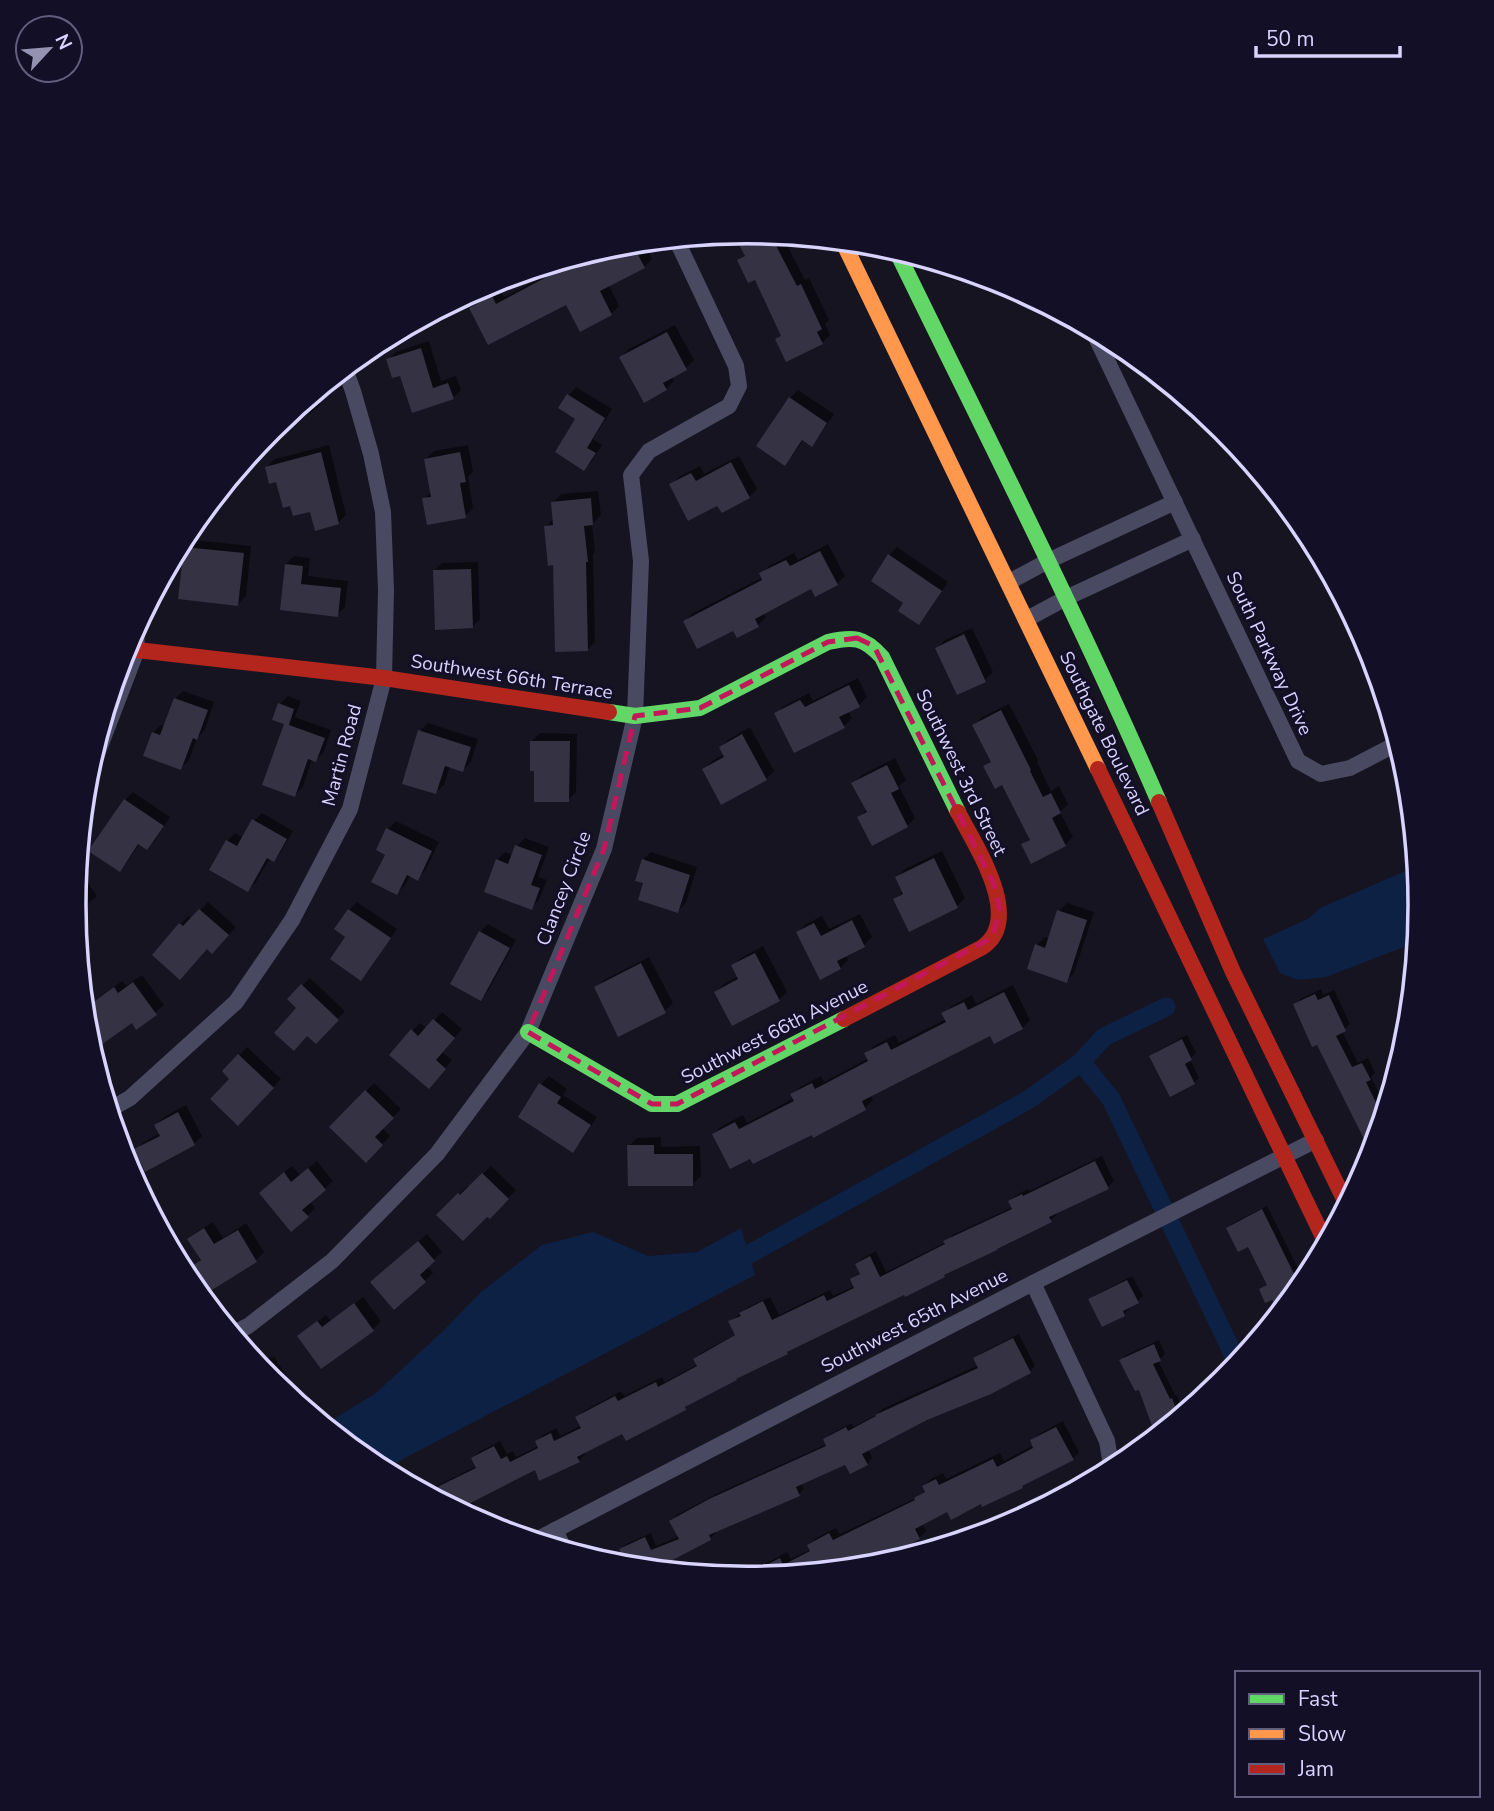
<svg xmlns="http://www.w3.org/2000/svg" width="1494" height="1811" font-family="'Nunito Sans',sans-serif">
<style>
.water{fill:#0d2144}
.shadow{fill:#0007}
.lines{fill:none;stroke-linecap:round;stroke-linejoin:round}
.canal{stroke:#0d2144;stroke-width:19}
.building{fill:#343243}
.street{stroke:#4a4962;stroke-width:16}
.fast{stroke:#63d668;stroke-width:16}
.slow{stroke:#ff974d;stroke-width:16}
.jam{stroke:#b3261e;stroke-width:16}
.marked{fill:none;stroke:#c2185b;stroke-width:5;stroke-dasharray:14 9;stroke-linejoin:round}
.labels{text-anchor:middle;stroke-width:6;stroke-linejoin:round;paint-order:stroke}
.street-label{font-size:19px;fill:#d9d4ff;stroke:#130f26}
.rim{fill:none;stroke:#d9d4ff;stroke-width:3.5}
</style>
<rect width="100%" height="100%" fill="#161421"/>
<g class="water">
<path d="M1417 866 1420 905 1417 942 1326 977 1298 980 1280 973 1263 939 1308 919 1320 908Z"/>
<path d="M741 1228 755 1275 382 1470 372 1465 324 1425 376 1393 442 1332 481 1292 542 1245 593 1232 648 1256 697 1252Z"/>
</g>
<g class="shadow">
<path d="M747 232 782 235 805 280 809 278 829 320 825 324 830 335 822 343 778 339 783 334 756 277 739 261 746 254 735 233Z"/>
<path d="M643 242 652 259 644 267 609 285 619 306 611 314 567 302 471 309 479 301 500 290 504 297 557 270 569 262 568 259 616 245Z"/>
<path d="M675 325 694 360 686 368 671 376 674 381 666 389 621 357 629 349Z"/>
<path d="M429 341 441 381 456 376 461 390 453 398 401 374 388 360 396 352Z"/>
<path d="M576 387 612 409 593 439 602 445 592 461 584 469 578 419 560 408 569 395Z"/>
<path d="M798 390 834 414 819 436 811 444 804 439 793 455 785 463 790 398Z"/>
<path d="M315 393 320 405 312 412 270 430Z"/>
<path d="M329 445 346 515 338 523 311 510 278 480 267 467 275 459Z"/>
<path d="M468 445 473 472 468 477 473 508 465 516 424 499 432 491 426 459 434 451Z"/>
<path d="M739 456 757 489 749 497 718 503 671 485 679 477 700 466 704 474Z"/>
<path d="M598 491 601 515 592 524 595 552 593 554 595 642 587 650 555 563 546 527 554 518 553 503 561 494Z"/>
<path d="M194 540 251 546 246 596 238 604 186 548Z"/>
<path d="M828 544 845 576 837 584 812 587 763 612 766 617 758 625 734 629 685 621 693 613 763 577 761 574 769 566 794 553 798 560Z"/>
<path d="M897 547 948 582 926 615 918 623 906 602 889 555Z"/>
<path d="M294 556 310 558 308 576 348 581 345 607 337 615 282 608 286 564Z"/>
<path d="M478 562 480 619 472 627 434 571 442 563Z"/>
<path d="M972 628 993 672 985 680 937 648 945 640Z"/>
<path d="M858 678 867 697 859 705 848 711 852 718 844 726 776 714 784 706 809 693 813 701Z"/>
<path d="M183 691 214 702 205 730 197 738 189 760 181 768 153 733 161 725 165 726 175 699Z"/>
<path d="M288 696 301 701 295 717 331 730 324 752 316 760 312 759 303 787 295 795 286 723 280 704Z"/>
<path d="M1009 704 1038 760 1037 762 1051 791 1059 786 1068 804 1060 812 1073 837 1065 845H1023L1030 838 1002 783 985 767 992 760 975 725 982 717Z"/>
<path d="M428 723 478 739 471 762 463 770 450 766 444 785 436 792 420 731Z"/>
<path d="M750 727 774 771 766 779 704 769 712 761 725 754 721 747 729 739Z"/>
<path d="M540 733 577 734 576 792 568 800 536 769 532 741Z"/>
<path d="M895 758 906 780 899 786 915 818 907 826 860 817 867 809 854 783 862 775Z"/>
<path d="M133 792 170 817 155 840 147 848 140 843 127 862 120 870 125 800Z"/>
<path d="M262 813 293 831 281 852 274 860 270 858 256 882 248 890 211 869 227 841 235 833 244 838 254 821Z"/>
<path d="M396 821 439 842 425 871 417 879 410 875 405 885 397 893 387 854 378 849 388 829Z"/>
<path d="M525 838 549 847 538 877 547 880 539 900 531 908 497 860 505 852 513 855 517 846Z"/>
<path d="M942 851 965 898 957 906 895 900 903 891 897 877 905 869Z"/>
<path d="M651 852 697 867 686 903 678 911 646 882 643 860Z"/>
<path d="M83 876 97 896 77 913 84 923 76 931 74 905 76 881Z"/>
<path d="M208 902 236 927 220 944 207 947 181 924 188 916 192 919Z"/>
<path d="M357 902 397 929 369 970 361 978 348 937 349 910Z"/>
<path d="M1067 903 1094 912 1074 973 1066 981 1037 945 1045 937 1050 939 1059 911Z"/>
<path d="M860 914 872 937 864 945 846 955 848 960 840 968 798 932 806 924 822 916 829 929Z"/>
<path d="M488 924 516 940 488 991 481 999 480 932Z"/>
<path d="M763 946 787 992 779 1000 716 992 724 984 739 976 733 966 741 958Z"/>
<path d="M649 957 673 1003 665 1011 596 988 604 980Z"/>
<path d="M142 975 164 1005 137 1027 132 1020 86 1036 84 1009 122 981 126 986Z"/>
<path d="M310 978 345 1011 316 1042 299 1008 289 999Z"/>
<path d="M1013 985 1030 1020 1022 1028 991 1034 870 1094 873 1100 865 1108 814 1136 812 1132 751 1157 714 1134 722 1126 743 1115 747 1123 794 1098 792 1095 800 1087 821 1076 824 1082 869 1058 866 1054 874 1046 895 1035 899 1043 946 1019 944 1014 952 1006 972 995 976 1004Z"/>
<path d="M1321 989 1323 995 1334 990 1350 1024 1342 1031 1358 1063 1368 1058 1375 1073 1371 1077 1386 1107 1373 1151 1318 1042 1295 1005 1300 999Z"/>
<path d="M442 1012 462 1029 442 1052 452 1060 437 1078 412 1031 420 1023 427 1029Z"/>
<path d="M1187 1035 1196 1053 1190 1059 1199 1078 1194 1083 1151 1057 1156 1052Z"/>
<path d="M247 1047 281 1079 238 1124 232 1079 224 1071Z"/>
<path d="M549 1076 567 1089 563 1095 597 1117 581 1142 573 1150 520 1116 541 1084Z"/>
<path d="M374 1083 401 1109 382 1128 390 1136 366 1161 331 1127Z"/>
<path d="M186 1105 202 1136 194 1144 146 1169 136 1150 144 1142 160 1133 156 1125 164 1117Z"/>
<path d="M661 1137V1147L700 1146 701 1176 693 1184 629 1146 637 1138Z"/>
<path d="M1102 1156 1114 1181 1108 1187 1056 1212 1057 1214 1051 1220 947 1272 944 1275 905 1292 792 1348 787 1353 738 1376 691 1402 685 1408 623 1431 584 1452 585 1454 579 1461 535 1468 472 1501 478 1513 472 1519 430 1496 428 1493 434 1487 477 1466 473 1458 479 1452 500 1441 507 1454 513 1451 516 1457 539 1446 537 1441 543 1435 557 1428 560 1436 582 1425 578 1417 584 1411 621 1391 624 1396 662 1377 665 1382 698 1364 695 1359 701 1353 736 1334 730 1322 748 1307 770 1297 779 1315 830 1290 833 1296 855 1286 852 1280 861 1272 857 1264 863 1258 876 1251 886 1272 946 1242 952 1235 1013 1207 1010 1201 1016 1195 1028 1189 1029 1191Z"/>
<path d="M317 1161 333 1181 310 1202 315 1208 307 1216 269 1185 292 1166 300 1175Z"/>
<path d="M491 1166 516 1190 490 1217 487 1215H439L467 1186 469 1188Z"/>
<path d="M1267 1206 1305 1282 1281 1312 1273 1297 1261 1290 1269 1283 1249 1245 1228 1228 1233 1223Z"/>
<path d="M213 1222 223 1238 246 1223 264 1252 256 1260 208 1291 192 1267 201 1258 190 1239 198 1231Z"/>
<path d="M427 1234 442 1252 427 1266 433 1273 425 1281 380 1274Z"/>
<path d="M1132 1276 1143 1296 1138 1301 1128 1306 1129 1309 1124 1314 1102 1325 1090 1300 1095 1295Z"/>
<path d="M363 1297 381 1321 373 1329 322 1367 299 1336 326 1315 331 1321Z"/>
<path d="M1019 1334 1035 1366 1030 1371 926 1418 868 1449 872 1458 867 1464 846 1463 801 1483 804 1489 799 1494 714 1530 716 1533 710 1538 670 1560 665 1566 658 1568 659 1570 629 1567 621 1549 626 1544 651 1533 656 1546 680 1536 672 1521 677 1515 716 1494 827 1444 825 1440 830 1434 852 1423 853 1427 878 1414 882 1409 979 1365 975 1359 981 1353Z"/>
<path d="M1159 1340 1165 1354 1158 1360 1175 1395H1177L1184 1414 1157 1436 1140 1387 1122 1360 1126 1355Z"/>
<path d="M274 1356 292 1385 284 1393 270 1381 258 1366Z"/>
<path d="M1063 1421 1079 1452 1073 1459 1026 1482 1022 1486 982 1502 948 1510 922 1524 926 1531 919 1538 879 1555 854 1568 845 1569 843 1566 833 1571 757 1578 761 1576 758 1570 765 1564 787 1552 791 1559 811 1549 809 1545 816 1538 836 1528 840 1534 918 1497 926 1490 924 1486 931 1479 943 1473 946 1479 1000 1453 1004 1461 1034 1445 1032 1440 1039 1434Z"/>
</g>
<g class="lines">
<g class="canal">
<path d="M1081 1062 1111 1099 1238 1364"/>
<path d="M728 1266 1028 1100 1081 1062 1104 1037 1166 1007"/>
</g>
</g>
<g class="building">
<path d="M747 232 770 234 797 286 801 284 822 329 817 332 823 344 786 362 775 339 781 336 755 280 748 283 737 260 745 256 733 233Z"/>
<path d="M632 243 645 268 600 291 612 315 580 332 566 305 488 345 469 308 492 296 496 304 569 265 566 260 616 245Z"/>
<path d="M667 332 687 370 663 383 667 390 644 403 619 357Z"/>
<path d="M421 348 433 388 448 383 454 399 412 413 400 376 392 378 386 359Z"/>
<path d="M567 394 605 418 587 448 596 453 584 471 555 452 575 419 558 408Z"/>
<path d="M789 397 827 423 812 447 802 440 785 466 756 446Z"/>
<path d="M321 452 339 524 315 531 310 512 293 516 290 506 283 508 276 482 269 484 265 467Z"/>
<path d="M460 452 466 482 460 483 466 518 427 525 422 498 431 497 424 459Z"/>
<path d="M731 462 750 498 722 513 717 506 688 521 669 484 691 473 696 481Z"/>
<path d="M591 498 593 525 584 526 588 562H586L588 651 555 652 553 565 548 566 544 526 553 525 551 502Z"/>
<path d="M184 547 244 553 238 606 178 599Z"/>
<path d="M820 551 838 585 815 597 811 589 755 619 759 627 737 638 733 631 697 649 683 621 762 580 759 573 786 560 790 566Z"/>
<path d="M888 554 942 591 919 625 898 611 903 603 871 581Z"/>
<path d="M285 564 303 566 301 584 341 588 338 617 280 610Z"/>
<path d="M471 569 473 628 435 630 433 570Z"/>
<path d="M964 634 986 682 957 695 935 648Z"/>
<path d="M849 685 860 707 839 717 845 728 794 753 774 713 800 700 805 707Z"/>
<path d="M174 698 208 710 197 740 193 738 181 770 143 756 152 732 160 735Z"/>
<path d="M278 703 294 709 289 725 325 738 316 762 308 759 295 797 262 785 284 724 272 720Z"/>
<path d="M1001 710 1031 770 1030 771 1043 797 1051 793 1061 813 1052 818 1066 846 1031 864 1021 844 1030 840 1002 785 995 789 983 766 991 762 972 725Z"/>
<path d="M418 730 471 747 463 772 445 766 436 794 402 784Z"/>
<path d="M742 734 767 780 721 805 702 769 724 757 719 747Z"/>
<path d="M530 741H570L569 802H534V771H530Z"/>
<path d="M887 765 899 789 891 793 908 827 872 846 857 817 867 812 851 783Z"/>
<path d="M124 799 164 826 147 850 138 844 120 872 88 851Z"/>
<path d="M252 819 287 839 274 862 267 858 248 892 209 870 226 840 237 846Z"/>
<path d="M386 828 432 851 418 881 407 875 397 895 371 882 385 855 376 850Z"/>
<path d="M515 845 542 855 531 885 540 888 532 910 484 892 496 859 508 864Z"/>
<path d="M934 858 958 908 909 932 893 899 903 894 895 877Z"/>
<path d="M642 859 690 875 678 913 638 900 643 883 635 881Z"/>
<path d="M199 909 229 935 212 954 207 949 180 980 152 955 179 923 183 926Z"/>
<path d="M348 909 391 938 361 981 330 959 345 937 334 929Z"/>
<path d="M1057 910 1087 920 1067 983 1027 969 1035 944 1045 948Z"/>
<path d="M852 920 865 947 837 961 841 969 820 980 796 932 814 923 821 936Z"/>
<path d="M479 931 510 948 481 1001 450 984Z"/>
<path d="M755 953 780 1001 732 1026 714 992 738 979 731 965Z"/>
<path d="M641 963 666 1013 618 1037 594 987Z"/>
<path d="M133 982 157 1015 136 1030 132 1023 91 1052 86 1037 84 1009 114 987 118 993Z"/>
<path d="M301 984 339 1020 316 1044 307 1036 294 1051 274 1033 296 1008 287 999Z"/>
<path d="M1004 992 1023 1029 994 1044 990 1036 862 1101 866 1110 813 1138 812 1135 753 1164 750 1159 730 1169 712 1134 735 1122 739 1129 794 1101 790 1094 812 1083 815 1089 868 1061 864 1053 887 1042 891 1050 946 1022 941 1013 964 1002 968 1010Z"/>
<path d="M1315 994 1318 1000 1329 995 1346 1031 1336 1036 1352 1067 1362 1063 1371 1080 1366 1082 1383 1117 1372 1155 1317 1045 1312 1047 1293 1004Z"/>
<path d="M433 1019 455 1038 436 1060 446 1069 429 1089 389 1055 411 1029 418 1036Z"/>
<path d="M1182 1039 1192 1060 1185 1064 1195 1084 1170 1097 1149 1056Z"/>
<path d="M238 1054 274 1088 238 1126 210 1099 229 1079 222 1071Z"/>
<path d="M539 1083 561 1097 557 1103 591 1125 573 1153 518 1117Z"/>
<path d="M365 1090 394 1118 375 1137 383 1145 366 1163 329 1127Z"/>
<path d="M178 1112 195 1145 145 1172 134 1149 160 1136 154 1125Z"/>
<path d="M627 1145H654V1154H693V1186H628Z"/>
<path d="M1095 1161 1109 1189 1049 1217 1052 1222 997 1249V1250L944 1275 945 1277 905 1297 904 1295 787 1352 788 1354 736 1379 737 1380 685 1407 686 1410 626 1441 622 1434 577 1457 580 1462 539 1481 535 1470 457 1510 425 1493 476 1468 471 1458 494 1446 501 1459 507 1456 510 1462 538 1448 535 1441 551 1433 554 1441 581 1428 575 1417 615 1396 618 1401 656 1382 658 1387 697 1366 693 1359 735 1335 728 1321 741 1316 739 1313 763 1301 772 1320 824 1295 827 1301 854 1288 850 1279 860 1274 855 1264 870 1256 880 1277 945 1244 943 1241 1012 1209 1008 1201 1022 1194 1023 1196Z"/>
<path d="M308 1168 326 1190 302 1210 309 1217 291 1232 259 1193 284 1172 291 1182Z"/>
<path d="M482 1173 509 1199 490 1219 487 1217 463 1241 436 1215 458 1193 460 1195Z"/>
<path d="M1262 1209 1301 1288 1279 1313 1272 1300 1265 1303 1259 1289 1267 1285 1248 1247 1238 1252 1226 1228Z"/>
<path d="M204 1228 214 1244 238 1230 257 1262 207 1293 190 1267 201 1260 187 1239Z"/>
<path d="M418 1241 435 1261 420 1275 426 1282 394 1310 370 1282Z"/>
<path d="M1127 1280 1139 1303 1123 1311 1125 1316 1102 1327 1088 1299Z"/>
<path d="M354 1303 374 1331 321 1369 297 1336 317 1321 322 1327Z"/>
<path d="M1013 1338 1031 1373 991 1394 927 1420 862 1454 868 1465 850 1474 845 1465 796 1487 800 1496 709 1535 711 1540 665 1564 668 1571 627 1567 619 1549 645 1537 651 1550 679 1539 669 1521 709 1499 826 1446 823 1439 846 1427 848 1431 876 1416 875 1415 978 1368 973 1358Z"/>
<path d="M1154 1344 1161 1361 1153 1364 1170 1399 1172 1398 1179 1418 1156 1437 1139 1390 1135 1391 1119 1360Z"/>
<path d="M1056 1427 1074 1460 1022 1486 1023 1488 982 1507 981 1504 951 1520 947 1512 915 1529 920 1539 880 1560 879 1557 859 1568 740 1578 780 1558 783 1565 810 1551 807 1545 829 1533 833 1540 915 1500 914 1498 925 1492 922 1486 936 1479 939 1485 993 1459 997 1467 1033 1448 1030 1440Z"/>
</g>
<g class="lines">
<g class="street">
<path d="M1093 331 1298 761 1321 774 1350 768 1398 743"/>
<path d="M1009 582 1048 561 1175 502"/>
<path d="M1027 619 1066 598 1193 539"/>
<path d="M86 783 137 650 136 628"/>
<path d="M109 1110 130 1098 236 1002 292 920 350 809 384 678 386 590 383 512 371 454 353 391 345 369"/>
<path d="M1033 1283 1107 1441 1112 1471"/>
<path d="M232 1334 248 1326 332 1261 437 1154 528 1032 604 849 635 716 641 561 631 475 649 451 729 406 739 386 736 366 676 239"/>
<path d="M555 1530 565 1551"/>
<path d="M534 1541 1033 1283 1316 1140"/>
</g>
<g class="fast">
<path d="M896 250C985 433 1078 615 1159 802"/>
<path d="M609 712 635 716 700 708 828 642C853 636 864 637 882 657L958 812"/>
<path d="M528 1032 652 1104H677L844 1019"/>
</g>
<path class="slow" d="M843 242 1098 769"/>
<g class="jam">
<path d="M137 650 384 678 609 712"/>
<path d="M1098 769 1326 1243"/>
<path d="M1159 802 1233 972 1347 1205"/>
<path d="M844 1019 981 948C1026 920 974 844 958 812"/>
</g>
</g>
<path class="marked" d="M857 638 874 646 993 882 1000 909 992 938 677 1104H652L528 1032 604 849 635 716 700 708 828 642Z"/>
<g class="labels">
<g class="street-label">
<text transform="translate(1270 653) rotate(65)" y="7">South Parkway Drive</text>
<text transform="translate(512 676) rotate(9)" y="7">Southwest 66th Terrace</text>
<text transform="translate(1105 733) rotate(64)" y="7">Southgate Boulevard</text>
<text transform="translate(341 755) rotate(-75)" y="7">Martin Road</text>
<text transform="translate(962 772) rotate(64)" y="7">Southwest 3rd Street</text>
<text transform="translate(563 888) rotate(-69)" y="7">Clancey Circle</text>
<text transform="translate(774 1031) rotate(-27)" y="7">Southwest 66th Avenue</text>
<text transform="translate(914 1320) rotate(-27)" y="7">Southwest 65th Avenue</text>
</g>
</g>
<path d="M0 0H1494V1811H0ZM86 905a661 661 0 1 1 1322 0a661 661 0 1 1-1322 0Z" fill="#130f26" fill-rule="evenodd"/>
<path class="rim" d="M86 905a661 661 0 1 1 1322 0a661 661 0 1 1-1322 0Z"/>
<rect x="1235" y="1671" width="245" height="126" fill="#130f26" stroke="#625e7d" stroke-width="2"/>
<rect x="1249" y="1694" width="35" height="10" fill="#63d668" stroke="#625e7d" stroke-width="2"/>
<text x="1298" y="1706" font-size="21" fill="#d9d4ff">Fast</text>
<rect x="1249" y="1729" width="35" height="10" fill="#ff974d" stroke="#625e7d" stroke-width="2"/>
<text x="1298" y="1741" font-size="21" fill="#d9d4ff">Slow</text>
<rect x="1249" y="1764" width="35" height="10" fill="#b3261e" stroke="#625e7d" stroke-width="2"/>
<text x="1298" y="1776" font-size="21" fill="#d9d4ff">Jam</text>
<g transform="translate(49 49) rotate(64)"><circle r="33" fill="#130f26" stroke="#625e7d" stroke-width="2"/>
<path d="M0-5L12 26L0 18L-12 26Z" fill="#9591b1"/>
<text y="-10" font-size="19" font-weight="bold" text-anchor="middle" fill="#d9d4ff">N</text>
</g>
<path d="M1256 46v10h144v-10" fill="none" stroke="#d9d4ff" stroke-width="3.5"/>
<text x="1266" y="46" font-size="21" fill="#d9d4ff" stroke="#130f26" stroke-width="5" paint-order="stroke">50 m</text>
</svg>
